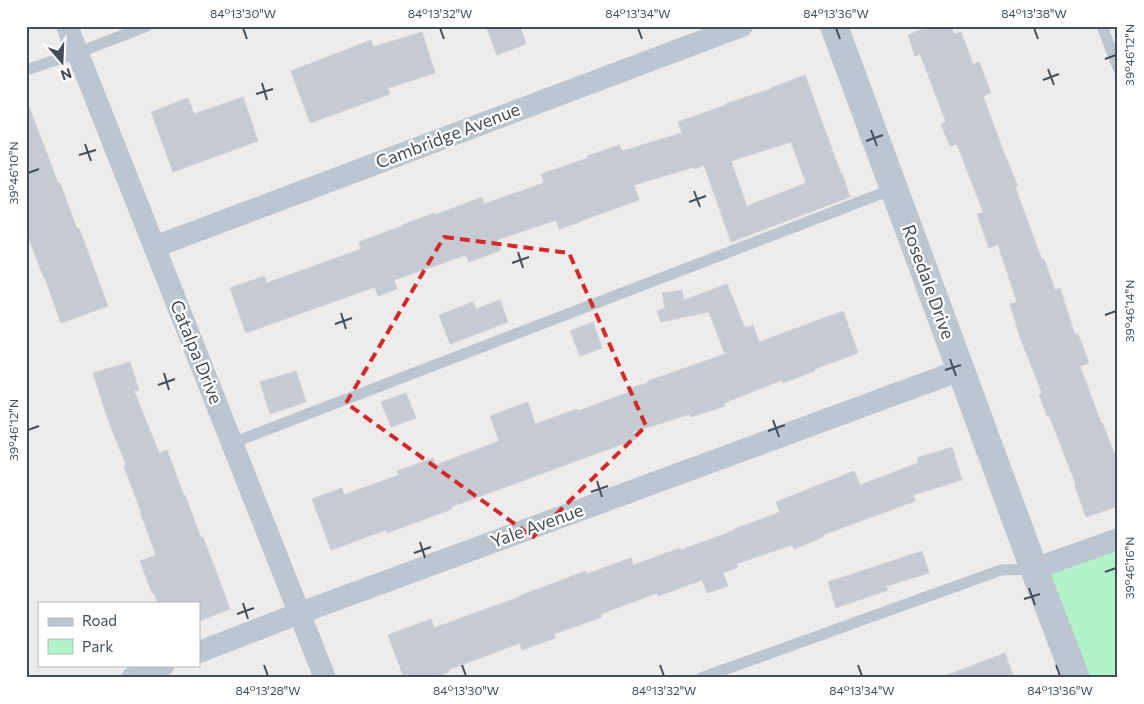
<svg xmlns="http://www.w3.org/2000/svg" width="1144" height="704" font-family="Commissioner,sans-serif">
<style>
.green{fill:#b2f3ca}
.building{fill:#c6cad2;stroke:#ced1d8;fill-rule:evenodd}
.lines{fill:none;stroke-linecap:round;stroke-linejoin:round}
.service{stroke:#bac6d0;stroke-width:11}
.minor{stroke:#bac6d0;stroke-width:22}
.tertiary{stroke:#bac6d0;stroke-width:28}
.marked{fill:none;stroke:#d62828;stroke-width:4;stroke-dasharray:10 6;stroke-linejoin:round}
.ticks{fill:none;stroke:#424f5a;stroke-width:2}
.labels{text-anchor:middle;stroke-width:4.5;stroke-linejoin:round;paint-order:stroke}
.street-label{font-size:18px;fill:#424f5a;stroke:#fff}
.neatline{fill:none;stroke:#424f5a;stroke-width:2}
.ticks-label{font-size:12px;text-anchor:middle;fill:#424f5a}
</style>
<rect width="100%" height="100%" fill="#eeebeb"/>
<path class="green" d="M1118 539V678H1076L1034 569Z"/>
<g class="building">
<path d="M486 26H520L526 44 497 55Z"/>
<path d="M931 26H951L954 34 961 32 973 64 979 62 991 93 983 96 1004 153 1018 186 1015 187 1042 260 1044 259 1055 290 1060 288 1075 335 1078 334 1089 363 1080 366 1101 423 1102 422 1118 463V506L1086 517 1075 486 1076 485 1049 415 1047 416 1039 394 1042 393 1020 337 1010 304 1017 302 998 245 989 248 977 214 983 212 957 144 950 146 941 124 946 122 920 54 915 56 908 35Z"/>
<path d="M422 32 435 73 388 88 390 94 310 123 291 71 371 40 373 47Z"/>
<path d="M805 75 841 174 842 173 850 197 731 242 704 165 695 169 694 167 634 185 639 200 580 221V222L559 229 556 220 497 240 501 250 469 262 466 255 394 280 397 289 378 296 375 287 246 333 230 288 264 276 267 283 361 249 359 242 402 226V225L434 213 435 215 482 197 484 204 544 183 541 174 588 158 587 156 619 145 622 151 682 133 678 122 726 105 725 104 771 89V88ZM791 142 806 183 747 206 731 161Z"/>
<path d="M243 97 258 141 173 172 151 112 188 98 194 114Z"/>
<path d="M26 104H28L58 183H60L77 229 79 228 108 306 61 323 45 278H44L26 231Z"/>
<path d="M727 284 745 328 753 325 759 342 843 311 858 353 815 369V371L783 383 782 380 724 403 725 406 691 417 690 414 633 432 636 439 451 507 452 509 387 533 386 530 331 550 312 499 342 488 344 495 399 475 397 471 433 458 436 465 499 441 490 416 528 402 535 424 577 409 578 411 632 391 631 388 648 383V381L725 354 709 312 661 322 657 311 665 308 662 293 682 290 684 300Z"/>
<path d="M500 300 508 322 450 344 439 315 473 302 476 309Z"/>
<path d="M593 322 602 348 580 356 570 331Z"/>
<path d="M130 362 139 390 134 391 159 453 167 450 184 496 185 495 201 538 203 537 230 609 199 621V603H158L154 593H152L140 561 156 555 140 512H141L124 466 126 465 107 417 93 373Z"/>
<path d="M296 371 306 402 270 414 260 382Z"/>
<path d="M406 393 416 418 391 427 381 402Z"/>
<path d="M952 447 962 480 913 495 915 501 823 535V537L794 549 792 545 736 564 738 567 723 573 728 586 707 593 702 580 658 596 657 593 601 614 602 617 554 634 555 638 522 650 520 643 448 670 449 672 434 678H404L388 635 431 619 434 628 519 597V596L586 571 587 574 631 558 633 565 680 548 681 550 735 530 734 529 780 512 776 502 854 471 860 485 918 463 917 458Z"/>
<path d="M922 551 929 573 886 586 888 590 836 608 828 582Z"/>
<path d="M1005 653 1014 678H945V676Z"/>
</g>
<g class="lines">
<g class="service">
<path d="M1102 26 1118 68"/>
<path d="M26 70 77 53 147 26"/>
<path d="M232 443 893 189"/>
<path d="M701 678 1001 570 1034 569"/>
</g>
<g class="minor">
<path d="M67 26 325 678"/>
<path d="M154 247 742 26"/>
<path d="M1034 569 1118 539"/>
<path d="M199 652 300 613 961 370"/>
<path d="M132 678 164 665"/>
</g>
<path class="tertiary" d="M834 26 1034 569 1076 678"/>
</g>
<path class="marked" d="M444 237 569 253 646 426 533 537 346 403Z"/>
<path class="ticks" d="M243 28 247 39M440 28 444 39M638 28 642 39M836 28 840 39M1034 28 1038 39M1105 59 1116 55M1048 69 1054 85M1043 80 1059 74M262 83 267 100M256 94 273 89M871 130 877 146M866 141 883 135M85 144 91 161M79 155 96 150M28 173 39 169M694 191 700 207M689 202 706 196M518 252 523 268M512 263 529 257M341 313 346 329M1105 315 1116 311M335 324 352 318M950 359 956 376M945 370 961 365M164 373 169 390M158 385 175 379M773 420 779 437M28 430 39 426M768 431 785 425M597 481 602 497M591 492 608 486M420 542 425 558M414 553 431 547M1105 572 1116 568M1029 588 1035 605M1024 599 1040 594M243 603 248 619M237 614 254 608M264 665 268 676M462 665 466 676M660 665 664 676M858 665 862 676M1056 665 1060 676"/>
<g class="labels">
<g class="street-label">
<text transform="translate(448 136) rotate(-21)" y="6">Cambridge Avenue</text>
<text transform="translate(928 282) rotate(70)" y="6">Rosedale Drive</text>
<text transform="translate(196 352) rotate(68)" y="6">Catalpa Drive</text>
<text transform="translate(537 526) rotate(-20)" y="6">Yale Avenue</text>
</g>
</g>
<rect width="1144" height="704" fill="none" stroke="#ffffff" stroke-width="55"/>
<rect x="38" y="602" width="162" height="65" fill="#ffffff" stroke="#b3b9bd"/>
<rect x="48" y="618" width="25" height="8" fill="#bac6d0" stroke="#b3b9bd"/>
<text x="82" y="626" font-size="15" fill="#424f5a">Road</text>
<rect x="48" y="639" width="25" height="15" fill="#b2f3ca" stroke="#b3b9bd"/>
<text x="82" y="652" font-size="15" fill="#424f5a">Park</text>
<g transform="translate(62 62) rotate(161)" stroke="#ffffff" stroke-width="4" paint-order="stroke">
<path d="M0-4L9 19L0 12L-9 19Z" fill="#424f5a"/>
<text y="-8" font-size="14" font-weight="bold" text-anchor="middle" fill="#424f5a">N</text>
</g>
<rect x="28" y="28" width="1088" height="648" class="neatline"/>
<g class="ticks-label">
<text x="243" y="18">84°13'30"W</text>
<text x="440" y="18">84°13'32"W</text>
<text x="638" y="18">84°13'34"W</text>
<text x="836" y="18">84°13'36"W</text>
<text x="1034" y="18">84°13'38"W</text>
<text transform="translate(1130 55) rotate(-90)" y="4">39°46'12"N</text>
<text transform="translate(14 173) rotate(-90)" y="4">39°46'10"N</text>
<text transform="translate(1130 311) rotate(-90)" y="4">39°46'14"N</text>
<text transform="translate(14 430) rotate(-90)" y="4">39°46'12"N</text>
<text transform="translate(1130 568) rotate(-90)" y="4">39°46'16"N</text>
<text x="268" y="695">84°13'28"W</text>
<text x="466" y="695">84°13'30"W</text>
<text x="664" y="695">84°13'32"W</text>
<text x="862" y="695">84°13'34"W</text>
<text x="1060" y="695">84°13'36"W</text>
</g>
</svg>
